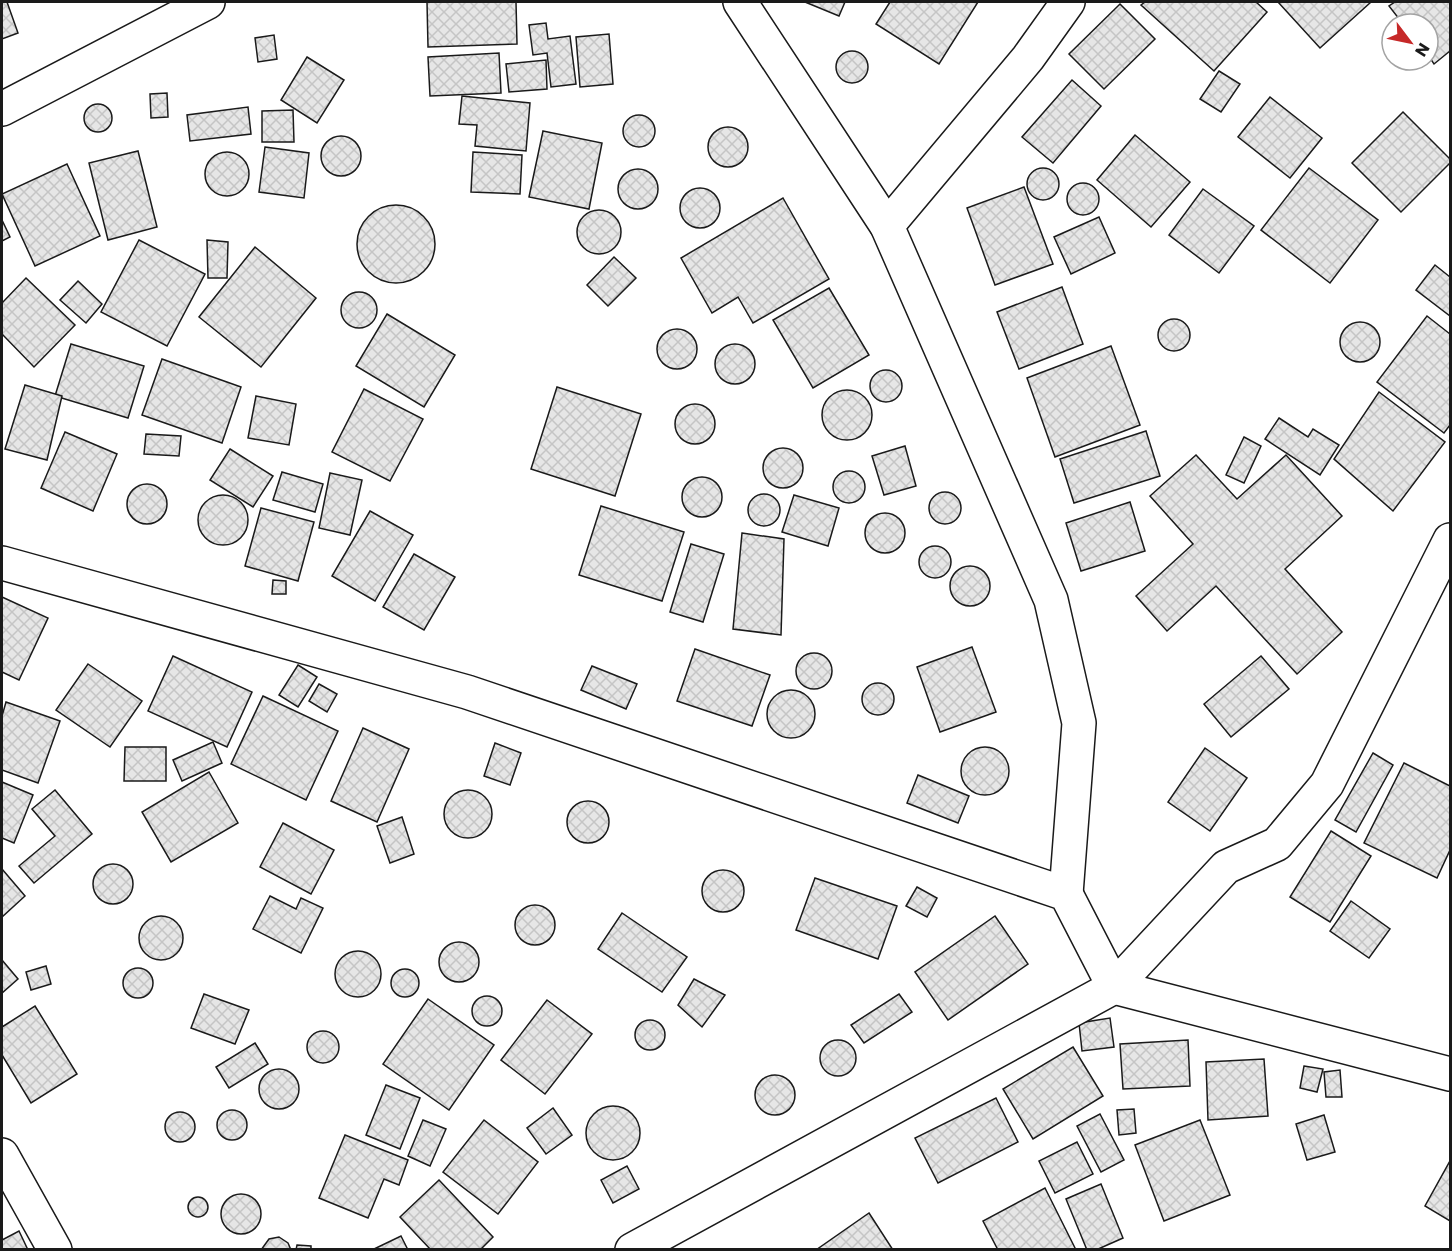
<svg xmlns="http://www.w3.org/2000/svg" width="1452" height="1251" font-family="Poppins,sans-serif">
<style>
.building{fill:url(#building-cross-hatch);stroke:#1a1a1a;stroke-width:1.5}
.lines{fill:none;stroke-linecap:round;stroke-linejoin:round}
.street-casing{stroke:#1a1a1a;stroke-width:36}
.secondary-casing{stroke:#1a1a1a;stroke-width:36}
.primary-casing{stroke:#1a1a1a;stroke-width:36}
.street{stroke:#fff;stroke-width:33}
.secondary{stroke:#fff;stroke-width:33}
.primary{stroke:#fff;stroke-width:33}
</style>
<defs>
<pattern id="building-cross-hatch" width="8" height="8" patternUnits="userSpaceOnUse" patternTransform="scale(1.5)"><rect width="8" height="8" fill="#e6e6e6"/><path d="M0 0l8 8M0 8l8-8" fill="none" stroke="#c5c5c5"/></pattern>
</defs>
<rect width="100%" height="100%" fill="#fff"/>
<g class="building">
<path d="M2 2H7L18 33 2 39Z"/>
<path d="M427 2H516L517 44 428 47Z"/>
<path d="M805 2H845L839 16Z"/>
<path d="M890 2H978L939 64 876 24Z"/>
<path d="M1145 2H1256L1267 12 1214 71 1141 5Z"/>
<path d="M1278 2H1371L1320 48Z"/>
<path d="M1395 2H1450V51L1434 64 1428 55V24H1403L1389 6Z"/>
<path d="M1120 4 1155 39 1104 89 1069 54Z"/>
<path d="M546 23 548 39 570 36 576 84 551 87 547 53 533 55 529 25Z"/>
<path d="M609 34 613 84 580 87 576 37Z"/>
<path d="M274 35 277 59 258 62 255 38Z"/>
<circle cx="852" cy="67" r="16"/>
<path d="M499 53 501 93 430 96 428 57Z"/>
<path d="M307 57 344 80 317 123 281 100Z"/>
<path d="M546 60 547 89 509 92 506 64Z"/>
<path d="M1219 71 1240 84 1221 112 1200 99Z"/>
<path d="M1072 80 1101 106 1053 163 1022 137Z"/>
<path d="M167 93 168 117 151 118 150 94Z"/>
<path d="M462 96 530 103 526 151 475 146 477 125 459 124Z"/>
<path d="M1270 97 1322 138 1290 178 1238 137Z"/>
<circle cx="98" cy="118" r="14"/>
<path d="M248 107 251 134 190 141 187 115Z"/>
<path d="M293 110 294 142H262V111Z"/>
<path d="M1403 112 1450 159V163L1401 212 1352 163Z"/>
<circle cx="639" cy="131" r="16"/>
<circle cx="728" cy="147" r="20"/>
<path d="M543 131 602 143 589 209 529 197Z"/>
<path d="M1135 135 1190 182 1151 227 1097 180Z"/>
<circle cx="341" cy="156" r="20"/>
<path d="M265 147 309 153 304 198 259 192Z"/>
<path d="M138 151 157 227 108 240 89 163Z"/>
<path d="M473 152 522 155 520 194 471 192Z"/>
<circle cx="227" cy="174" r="22"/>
<path d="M67 164 100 236 35 266 2 194Z"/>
<path d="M1309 168 1378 220 1330 283 1261 230Z"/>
<circle cx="1043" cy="184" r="16"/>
<circle cx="638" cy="189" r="20"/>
<circle cx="1083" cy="199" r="16"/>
<path d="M1024 187 1053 264 995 285 967 208Z"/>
<circle cx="700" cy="208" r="20"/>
<path d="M1203 189 1254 226 1219 273 1169 235Z"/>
<path d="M783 198 829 279 753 323 738 297 712 313 681 258Z"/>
<circle cx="396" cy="244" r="39"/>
<circle cx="599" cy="232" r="22"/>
<path d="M1099 217 1115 253 1071 274 1054 237Z"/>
<path d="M2 220 10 237 2 241Z"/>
<path d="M139 240 205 274 167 346 101 312Z"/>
<path d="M207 240 228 242 227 278H208Z"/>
<path d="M255 247 316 298 261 367 199 317Z"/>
<path d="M614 257 636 278 608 306 587 285Z"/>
<path d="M1435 265 1450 277V316L1416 290Z"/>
<path d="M26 278 75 325 34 367 2 334V303Z"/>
<path d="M78 281 102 304 86 323 60 300Z"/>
<path d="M1062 287 1083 344 1019 369 997 312Z"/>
<path d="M829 288 869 355 813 388 773 320Z"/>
<circle cx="359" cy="310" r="18"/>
<path d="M387 314 455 355 424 407 356 366Z"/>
<path d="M1427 316 1450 334V425L1444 433 1377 382Z"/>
<circle cx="1174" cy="335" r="16"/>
<circle cx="1360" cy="342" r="20"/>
<circle cx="677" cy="349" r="20"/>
<path d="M71 344 144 366 128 418 55 396Z"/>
<circle cx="735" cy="364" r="20"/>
<path d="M1111 346 1140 425 1055 457 1027 378Z"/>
<path d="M162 359 241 387 222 443 142 415Z"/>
<circle cx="886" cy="386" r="16"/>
<path d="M25 385 62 396 47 460 5 449Z"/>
<path d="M557 387 641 414 615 496 531 469Z"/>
<path d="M364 389 423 419 390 481 332 452Z"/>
<circle cx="847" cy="415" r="25"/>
<path d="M1379 392 1445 442 1393 511 1334 459Z"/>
<path d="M256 396 296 404 289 445 248 438Z"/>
<circle cx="695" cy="424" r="20"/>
<path d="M1279 418 1308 437 1313 429 1339 445 1320 475 1265 439Z"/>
<path d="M1146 431 1160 476 1074 503 1060 459Z"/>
<path d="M65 432 117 454 93 511 41 488Z"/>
<path d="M146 434 181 436 179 456 144 454Z"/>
<path d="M1244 437 1261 446 1244 483 1226 475Z"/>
<path d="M905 446 916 486 884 495 872 456Z"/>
<circle cx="783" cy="468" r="20"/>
<path d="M230 449 273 476 253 507 210 480Z"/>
<path d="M1196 455 1237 499 1286 455 1342 516 1285 569 1342 632 1297 674 1216 586 1167 631 1136 596 1193 544 1150 496Z"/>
<circle cx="849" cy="487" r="16"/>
<path d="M282 472 323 484 315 512 273 500Z"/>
<path d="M330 473 362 480 350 535 319 528Z"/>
<circle cx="702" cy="497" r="20"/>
<circle cx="147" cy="504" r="20"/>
<circle cx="945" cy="508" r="16"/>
<circle cx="764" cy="510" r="16"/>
<circle cx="223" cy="520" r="25"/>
<path d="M794 495 839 508 828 546 782 532Z"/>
<path d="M1130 502 1145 551 1081 571 1066 523Z"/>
<path d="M601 506 684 532 662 601 579 575Z"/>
<path d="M261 508 314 522 298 581 245 566Z"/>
<path d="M370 511 413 535 375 601 332 576Z"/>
<circle cx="885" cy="533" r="20"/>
<path d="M742 533 784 539 781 635 733 629Z"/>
<path d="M691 544 724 554 703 622 670 612Z"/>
<circle cx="935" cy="562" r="16"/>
<path d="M414 554 455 577 424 630 383 607Z"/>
<circle cx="970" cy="586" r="20"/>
<path d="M273 580 286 581V594H272Z"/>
<path d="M2 597 48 618 19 680 2 672Z"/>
<path d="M972 647 996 712 940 732 917 667Z"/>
<path d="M695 649 770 675 752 726 677 701Z"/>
<circle cx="814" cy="671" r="18"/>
<path d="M173 656 252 692 227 747 148 711Z"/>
<path d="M1261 656 1289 689 1231 737 1204 704Z"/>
<path d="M88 664 142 701 110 747 56 710Z"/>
<path d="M298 665 317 677 298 707 279 695Z"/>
<path d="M592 666 637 684 626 709 581 690Z"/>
<circle cx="878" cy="699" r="16"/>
<path d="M319 684 337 694 327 712 309 701Z"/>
<circle cx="791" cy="714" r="24"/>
<path d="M263 696 338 731 306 800 231 764Z"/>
<path d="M6 702 60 721 38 783 2 770V716Z"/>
<path d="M363 728 409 749 377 822 331 801Z"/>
<path d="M213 742 222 763 182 781 173 760Z"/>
<path d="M495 743 521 753 510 785 484 776Z"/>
<circle cx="985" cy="771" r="24"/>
<path d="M125 747H166V781H124Z"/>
<path d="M1205 748 1247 778 1210 831 1168 802Z"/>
<path d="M1373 753 1393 765 1356 832 1335 820Z"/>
<path d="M1404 763 1450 786V850L1437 878 1364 843Z"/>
<path d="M209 772 238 823 171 862 142 812Z"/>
<path d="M918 775 969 796 958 823 907 803Z"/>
<path d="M2 782 33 795 14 843 2 838Z"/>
<circle cx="468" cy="814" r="24"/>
<path d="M55 790 92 834 34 883 19 866 55 836 32 809Z"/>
<circle cx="588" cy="822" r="21"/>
<path d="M402 817 414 854 390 863 377 826Z"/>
<path d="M283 823 334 850 311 894 260 867Z"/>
<path d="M1331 831 1371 856 1330 922 1290 897Z"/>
<circle cx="113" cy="884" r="20"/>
<path d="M2 869 25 896 2 917Z"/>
<circle cx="723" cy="891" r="21"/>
<path d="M815 878 897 906 878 959 796 930Z"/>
<path d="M917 887 937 898 927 917 906 906Z"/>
<path d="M270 896 296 909 301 898 323 908 301 953 253 929Z"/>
<path d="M1351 901 1390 929 1369 958 1330 931Z"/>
<circle cx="535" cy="925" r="20"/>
<path d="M622 913 687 957 662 992 598 949Z"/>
<path d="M995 916 1028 964 948 1020 915 972Z"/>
<circle cx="161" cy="938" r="22"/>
<circle cx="459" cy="962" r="20"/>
<circle cx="358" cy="974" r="23"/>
<path d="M2 960 18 979 2 993Z"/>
<path d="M46 966 51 984 31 990 26 972Z"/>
<circle cx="138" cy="983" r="15"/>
<circle cx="405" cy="983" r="14"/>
<path d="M694 979 725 995 702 1027 678 1005Z"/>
<path d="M204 994 249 1010 235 1044 191 1028Z"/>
<path d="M899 994 912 1012 864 1043 851 1025Z"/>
<circle cx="487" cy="1011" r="15"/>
<path d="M428 999 494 1045 449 1110 383 1064Z"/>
<path d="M547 1000 592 1034 545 1094 501 1060Z"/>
<path d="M35 1006 77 1074 31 1103 2 1055V1027Z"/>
<path d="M1110 1018 1114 1047 1082 1051 1079 1023Z"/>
<circle cx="650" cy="1035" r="15"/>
<circle cx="323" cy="1047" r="16"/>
<circle cx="838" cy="1058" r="18"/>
<path d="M1188 1040 1190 1086 1123 1089 1120 1044Z"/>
<path d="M255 1043 268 1064 229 1088 216 1067Z"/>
<path d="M1073 1047 1103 1096 1033 1139 1003 1089Z"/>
<path d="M1264 1059 1268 1116 1208 1120 1206 1062Z"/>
<path d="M1304 1066 1323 1069 1317 1092 1300 1088Z"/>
<circle cx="279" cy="1089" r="20"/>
<path d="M1340 1070 1342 1097H1326L1324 1072Z"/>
<circle cx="775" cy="1095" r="20"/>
<path d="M386 1085 420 1098 400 1149 366 1135Z"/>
<path d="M996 1098 1018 1142 938 1183 915 1138Z"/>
<circle cx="613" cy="1133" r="27"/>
<path d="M553 1108 572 1135 546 1154 527 1128Z"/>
<path d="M1134 1109 1136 1133 1119 1135 1117 1110Z"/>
<circle cx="232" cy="1125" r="15"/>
<circle cx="180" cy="1127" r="15"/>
<path d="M1100 1114 1124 1160 1101 1172 1077 1126Z"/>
<path d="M1324 1115 1335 1152 1307 1160 1296 1124Z"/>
<path d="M423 1120 446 1129 430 1166 408 1156Z"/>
<path d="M484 1120 538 1162 498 1214 443 1172Z"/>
<path d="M1200 1120 1230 1195 1164 1221 1135 1145Z"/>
<path d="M345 1135 408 1160 399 1185 384 1179 368 1218 319 1198Z"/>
<path d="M1077 1142 1093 1174 1055 1193 1039 1161Z"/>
<path d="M1450 1161V1221L1425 1206Z"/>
<path d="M627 1166 639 1189 613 1203 601 1180Z"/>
<path d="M439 1180 493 1237 480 1250H431L400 1217Z"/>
<path d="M1101 1184 1123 1238 1096 1250H1087L1066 1199Z"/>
<path d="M1045 1188 1076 1250H998L983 1221Z"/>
<circle cx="241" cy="1214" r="20"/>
<circle cx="198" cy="1207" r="10"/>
<path d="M869 1213 893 1250H816Z"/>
<path d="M19 1231 28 1250H2V1240Z"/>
<path d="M401 1236 408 1250H372Z"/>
<path d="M279 1237 288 1243 291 1250H261L269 1239Z"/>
<path d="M297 1245 311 1246V1250H296Z"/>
</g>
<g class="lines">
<defs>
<g id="street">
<path d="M2 109 208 2"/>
<path d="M887 226 1028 58 1068 2"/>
<path d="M2 1155 55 1250"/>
<path d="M632 1250 1114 987 1226 867 1277 844 1327 784 1450 540"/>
</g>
<path id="secondary" d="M740 2 887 226 1051 600 1079 723 1066 894"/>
<path id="primary" d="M2 563 467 692 1066 894 1114 987 1450 1074"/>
</defs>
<use href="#street" class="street-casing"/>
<use href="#secondary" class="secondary-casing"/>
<use href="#primary" class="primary-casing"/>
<use href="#street" class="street"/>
<use href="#secondary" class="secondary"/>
<use href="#primary" class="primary"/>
</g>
<rect width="1452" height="1251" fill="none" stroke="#1a1a1a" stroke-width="6"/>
<g transform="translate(1410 42) rotate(122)"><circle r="28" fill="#ffffff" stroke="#a3a3a3" stroke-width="1.5"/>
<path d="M0-4.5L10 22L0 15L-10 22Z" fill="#c62828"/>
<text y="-9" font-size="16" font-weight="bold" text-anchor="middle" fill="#1a1a1a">N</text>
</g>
</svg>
